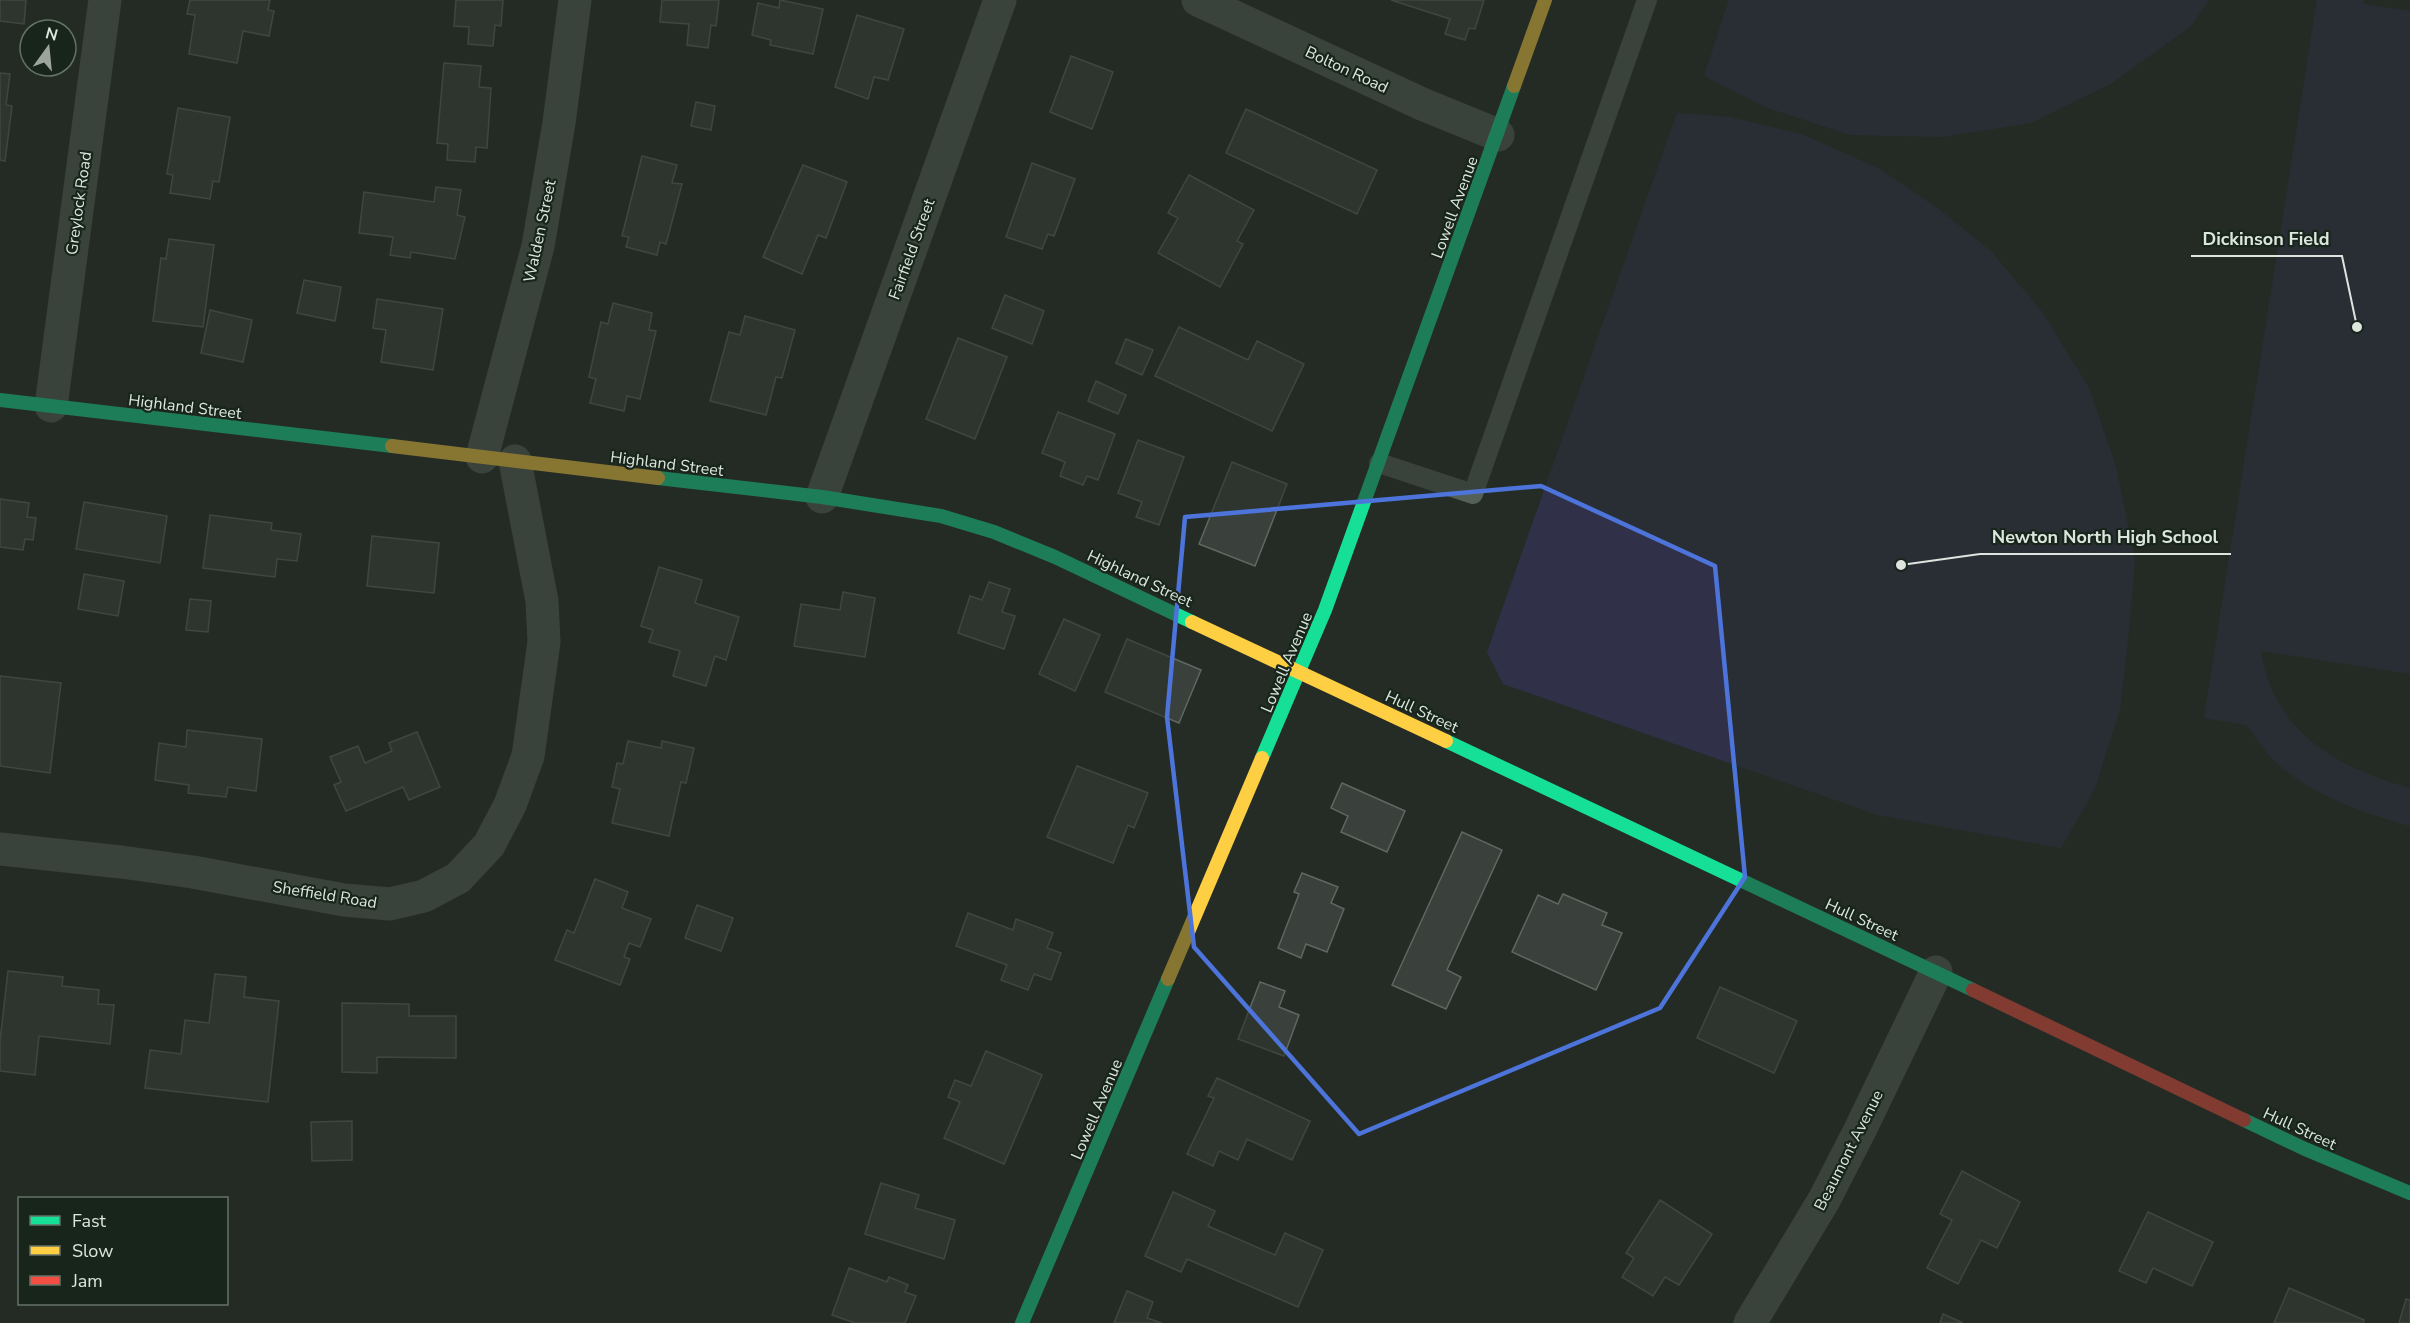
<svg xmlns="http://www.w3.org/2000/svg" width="2410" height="1323" font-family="'Nunito Sans',sans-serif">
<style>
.green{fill:#303149}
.building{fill:#3a403b;stroke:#606762;stroke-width:1.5}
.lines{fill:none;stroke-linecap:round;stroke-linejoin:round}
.lane{stroke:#545f57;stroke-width:20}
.street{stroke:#545f57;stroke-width:33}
.fast{stroke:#16e098;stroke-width:14}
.slow{stroke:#ffcf43;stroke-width:14}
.jam{stroke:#f24e42;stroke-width:14}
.marked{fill:none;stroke:#4d74da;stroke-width:4.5;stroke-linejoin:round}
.labels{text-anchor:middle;stroke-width:4.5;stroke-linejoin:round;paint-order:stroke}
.street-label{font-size:16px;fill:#dce5de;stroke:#17251b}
.leader{fill:none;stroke:#dce5de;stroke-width:2}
.callout-dot{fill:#dce5de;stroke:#17251b;stroke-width:2}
.callout-label{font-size:18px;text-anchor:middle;font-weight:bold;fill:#dce5de;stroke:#17251b;stroke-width:4.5;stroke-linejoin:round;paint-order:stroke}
</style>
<rect width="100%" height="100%" fill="#242c25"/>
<g class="green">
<path d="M1729 0H2209L2191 26 2112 83 2031 123 1942 137 1851 135 1768 108 1704 76Z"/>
<path d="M2317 0H2364L2363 4 2410 11V674L2261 651C2273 732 2337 768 2410 788V826C2364 813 2316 797 2279 765 2266 754 2257 739 2247 725L2204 718Z"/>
<path d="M1677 113 1729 117 1801 134 1880 169 1937 208 1991 251 2042 312 2089 388 2116 467 2135 560 2128 640 2120 709 2095 788 2061 848 1878 815 1503 684 1487 652Z"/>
</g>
<g class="building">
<path d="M0 0H26L24 24 0 21Z"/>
<path d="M190 0H270L268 10 274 11 269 36 243 31 237 63 189 54 195 15 187 14Z"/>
<path d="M456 0H503L501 26 495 25 493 46 468 44 469 27 454 26Z"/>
<path d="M662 0H719L716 26 711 25 708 48 687 45 689 24 660 22Z"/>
<path d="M780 0 823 9 813 54 770 45 771 40 752 35 758 3 779 8Z"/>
<path d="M1391 0H1484L1475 29 1469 28 1465 40 1445 34 1450 19Z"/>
<path d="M857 15 904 29 888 80 874 77 868 99 835 87Z"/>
<path d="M1071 56 1113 72 1092 129 1050 112Z"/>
<path d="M444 63 481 66 479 87 491 88 487 148 476 147 475 162 447 160 448 144 437 143Z"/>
<path d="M0 73 10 74 6 105 12 106 5 161 0 160Z"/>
<path d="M696 102 715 106 711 130 691 126Z"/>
<path d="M178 108 230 117 219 182 213 181 210 199 170 193 173 175 167 174Z"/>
<path d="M1246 109 1377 170 1357 214 1226 153Z"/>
<path d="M642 156 677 165 672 183 682 184 666 244 660 242 657 255 626 247 629 237 622 236Z"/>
<path d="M1032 163 1075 179 1054 236 1048 234 1042 249 1006 237Z"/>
<path d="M803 165 847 182 826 238 818 235 802 274 763 257Z"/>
<path d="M1189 175 1254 210 1237 241 1243 244 1220 287 1158 253 1178 218 1168 213Z"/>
<path d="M436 187 461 190 457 215 465 217 455 259 411 252 410 258 390 255 393 237 359 233 364 192 434 202Z"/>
<path d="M169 239 214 245 203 327 153 321 161 258 166 259Z"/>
<path d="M304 280 341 287 335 321 297 313Z"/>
<path d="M1005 295 1044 311 1032 344 992 328Z"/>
<path d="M377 299 443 309 433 370 381 362 386 330 373 328Z"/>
<path d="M613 303 652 313 649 330 656 331 640 399 627 396 624 411 590 403 596 379 589 377 601 322 608 324Z"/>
<path d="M210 310 252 320 243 362 201 353Z"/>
<path d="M745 316 795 330 782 378 776 377 766 415 710 401 729 332 740 335Z"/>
<path d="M1179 327 1248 360 1257 341 1304 364 1272 431 1155 376Z"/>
<path d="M958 338 1007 357 975 439 926 419Z"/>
<path d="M1126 339 1153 350 1142 375 1116 363Z"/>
<path d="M1096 381 1126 395 1118 414 1088 401Z"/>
<path d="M1058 412 1115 434 1098 480 1087 476 1083 485 1060 476 1065 462 1042 453Z"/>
<path d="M1138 440 1184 457 1159 525 1136 517 1142 502 1118 493Z"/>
<path d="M1232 462 1287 484 1255 566 1199 544Z"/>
<path d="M0 499 29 503 27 517 36 518 33 540 25 539 23 550 0 547Z"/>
<path d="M84 502 167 516 160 563 76 549Z"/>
<path d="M210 515 272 523 271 530 301 534 297 561 277 559 275 577 203 568Z"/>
<path d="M372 536 439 543 434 593 367 586Z"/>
<path d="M659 567 702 580 695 603 739 617 726 660 715 656 706 686 673 676 680 651 649 642 653 630 641 626Z"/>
<path d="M84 574 124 581 118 616 78 609Z"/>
<path d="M989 582 1010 589 1002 612 1015 616 1004 649 958 633 970 596 982 600Z"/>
<path d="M843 592 875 598 865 657 794 646 801 604 840 610Z"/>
<path d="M190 599 211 601 208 632 186 630Z"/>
<path d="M1064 619 1100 635 1075 691 1039 674Z"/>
<path d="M1127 639 1201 670 1179 723 1105 692Z"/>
<path d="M0 676 61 683 50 773 0 766Z"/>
<path d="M187 730 262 739 256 791 228 787 226 797 188 793 189 785 155 780 159 743 186 747Z"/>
<path d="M417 732 440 787 409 800 403 787 346 811 334 785 341 782 330 757 358 746 365 763 392 751 389 743Z"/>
<path d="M628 741 661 748 662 741 694 748 686 783 681 782 669 836 612 823 620 789 612 787 617 763 623 764Z"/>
<path d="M1077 766 1148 793 1134 828 1128 825 1113 863 1047 837Z"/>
<path d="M1342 783 1405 811 1387 852 1341 832 1348 816 1331 808Z"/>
<path d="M1462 832 1502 850 1447 970 1461 977 1446 1009 1392 985Z"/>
<path d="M1302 873 1338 887 1331 903 1344 909 1327 952 1306 944 1301 958 1278 948 1299 894 1294 892Z"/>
<path d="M595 879 628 892 622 908 651 919 640 947 629 943 624 957 630 959 620 985 555 960 567 930 574 933Z"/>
<path d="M1563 894 1607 913 1602 925 1622 933 1596 990 1512 952 1538 895 1558 904Z"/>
<path d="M697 905 733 918 721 951 685 938Z"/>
<path d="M968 913 1013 930 1016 919 1053 933 1047 948 1061 953 1051 980 1034 974 1028 990 1001 980 1007 965 956 946Z"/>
<path d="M8 971 63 977 62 986 99 990 98 1004 114 1005 110 1044 39 1036 35 1075 0 1071V1041Z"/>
<path d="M215 974 246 977 244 997 279 1001 268 1102 145 1088 150 1050 181 1054 185 1020 209 1023Z"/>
<path d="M1260 982 1285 991 1279 1007 1299 1015 1284 1056 1238 1039Z"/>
<path d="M1720 987 1797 1021 1774 1073 1697 1038Z"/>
<path d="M342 1003 409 1004V1016H456V1058L377 1057V1073L342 1072Z"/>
<path d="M986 1051 1042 1075 1004 1164 944 1138 960 1102 948 1097 955 1080 971 1086Z"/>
<path d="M1217 1078 1310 1121 1292 1160 1247 1139 1238 1160 1219 1151 1213 1166 1187 1154 1214 1098 1208 1096Z"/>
<path d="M352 1121V1160L312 1161 311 1122Z"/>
<path d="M1962 1171 2020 1202 1997 1248 1981 1240 1958 1284 1927 1268 1952 1220 1940 1214Z"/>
<path d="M881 1183 919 1195 915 1208 955 1220 944 1259 865 1234Z"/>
<path d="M1173 1192 1215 1211 1208 1226 1275 1255 1285 1233 1323 1250 1298 1307 1187 1259 1181 1272 1145 1256Z"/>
<path d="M1660 1200 1712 1234 1679 1285 1665 1277 1653 1296 1622 1277 1634 1258 1626 1253Z"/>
<path d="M2148 1212 2213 1242 2192 1286 2153 1268 2146 1283 2119 1271Z"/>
<path d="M849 1268 887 1282 889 1277 908 1285 905 1292 916 1296 905 1323H855L832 1315Z"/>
<path d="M2289 1288 2364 1320 2363 1323H2274Z"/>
<path d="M1127 1291 1153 1302 1147 1318 1162 1323H1114Z"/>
<path d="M2406 1299 2410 1300V1323H2399Z"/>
<path d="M1943 1314 1963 1323H1940Z"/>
</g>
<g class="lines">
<path class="lane" d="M1379 463 1473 494 1647 0"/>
<g class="street">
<path d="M1198 0 1422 104 1498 135"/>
<path d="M51 406 105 0"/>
<path d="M482 457 538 246 559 123 575 0"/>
<path d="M822 497 1000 0"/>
<path d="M0 849 121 862 193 872 344 900 390 904 424 896 458 878 489 845 510 805 528 756 544 642 542 601 515 461"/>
<path d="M1750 1323 1824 1200 1861 1128 1936 972"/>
</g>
<g class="fast">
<path d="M0 400 392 446"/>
<path d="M658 478 822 497 941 516 994 532 1055 557 1192 622"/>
<path d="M1446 741 1973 990"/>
<path d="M1262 758 1325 610 1514 86"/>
<path d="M2244 1120 2305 1149 2410 1193"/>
<path d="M1022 1323 1168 979"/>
</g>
<g class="slow">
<path d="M1514 86 1545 0"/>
<path d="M392 446 658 478"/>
<path d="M1192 622 1446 741"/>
<path d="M1168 979 1262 758"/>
</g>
<path class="jam" d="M1973 990 2244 1120"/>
</g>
<path d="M0 0H2410V1323H0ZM1541 486 1715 566 1745 877 1660 1008 1359 1134 1194 947 1167 717 1185 517Z" fill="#242c25" fill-opacity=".55" fill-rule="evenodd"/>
<path class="marked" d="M1541 486 1715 566 1745 877 1660 1008 1359 1134 1194 947 1167 717 1185 517Z"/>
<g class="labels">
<g class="street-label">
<text transform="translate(1347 69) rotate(25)" y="6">Bolton Road</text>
<text transform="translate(78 203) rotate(-82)" y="6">Greylock Road</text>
<text transform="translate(1454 207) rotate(-70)" y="6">Lowell Avenue</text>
<text transform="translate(539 231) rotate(-78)" y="6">Walden Street</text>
<text transform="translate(911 249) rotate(-70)" y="6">Fairfield Street</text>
<text transform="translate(185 406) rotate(7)" y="6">Highland Street</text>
<text transform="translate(667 463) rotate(7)" y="6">Highland Street</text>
<text transform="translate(1140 578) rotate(25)" y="6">Highland Street</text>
<text transform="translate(1286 662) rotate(-67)" y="6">Lowell Avenue</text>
<text transform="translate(1422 711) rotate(25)" y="6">Hull Street</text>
<text transform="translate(325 894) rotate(9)" y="6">Sheffield Road</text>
<text transform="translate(1862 919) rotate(25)" y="6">Hull Street</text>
<text transform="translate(1096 1109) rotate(-67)" y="6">Lowell Avenue</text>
<text transform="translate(2300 1128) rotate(25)" y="6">Hull Street</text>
<text transform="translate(1848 1150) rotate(-63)" y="6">Beaumont Avenue</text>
</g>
</g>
<path class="leader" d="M2357 327L2342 256H2191M1901 565L1980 554H2231"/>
<g class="callout-dot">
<circle cx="2357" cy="327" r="6"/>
<circle cx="1901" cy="565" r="6"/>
</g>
<g class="callout-label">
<text x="2266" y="245">Dickinson Field</text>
<text x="2105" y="543">Newton North High School</text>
</g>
<rect x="18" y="1197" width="210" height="108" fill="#17251b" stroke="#667269" stroke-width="1.5"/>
<rect x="30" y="1216" width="30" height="9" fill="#16e098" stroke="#667269" stroke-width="1.5"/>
<text x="72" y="1227" font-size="18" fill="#dce5de">Fast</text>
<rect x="30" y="1246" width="30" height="9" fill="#ffcf43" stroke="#667269" stroke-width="1.5"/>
<text x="72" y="1257" font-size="18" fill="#dce5de">Slow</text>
<rect x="30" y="1276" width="30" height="9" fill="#f24e42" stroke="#667269" stroke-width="1.5"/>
<text x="72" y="1287" font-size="18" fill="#dce5de">Jam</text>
<g transform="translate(48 48) rotate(15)"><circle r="28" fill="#17251b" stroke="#667269" stroke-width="1.5"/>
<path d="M0-4.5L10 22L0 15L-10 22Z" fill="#9ca49d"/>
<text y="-9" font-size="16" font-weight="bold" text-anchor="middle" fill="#dce5de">N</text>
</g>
</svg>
